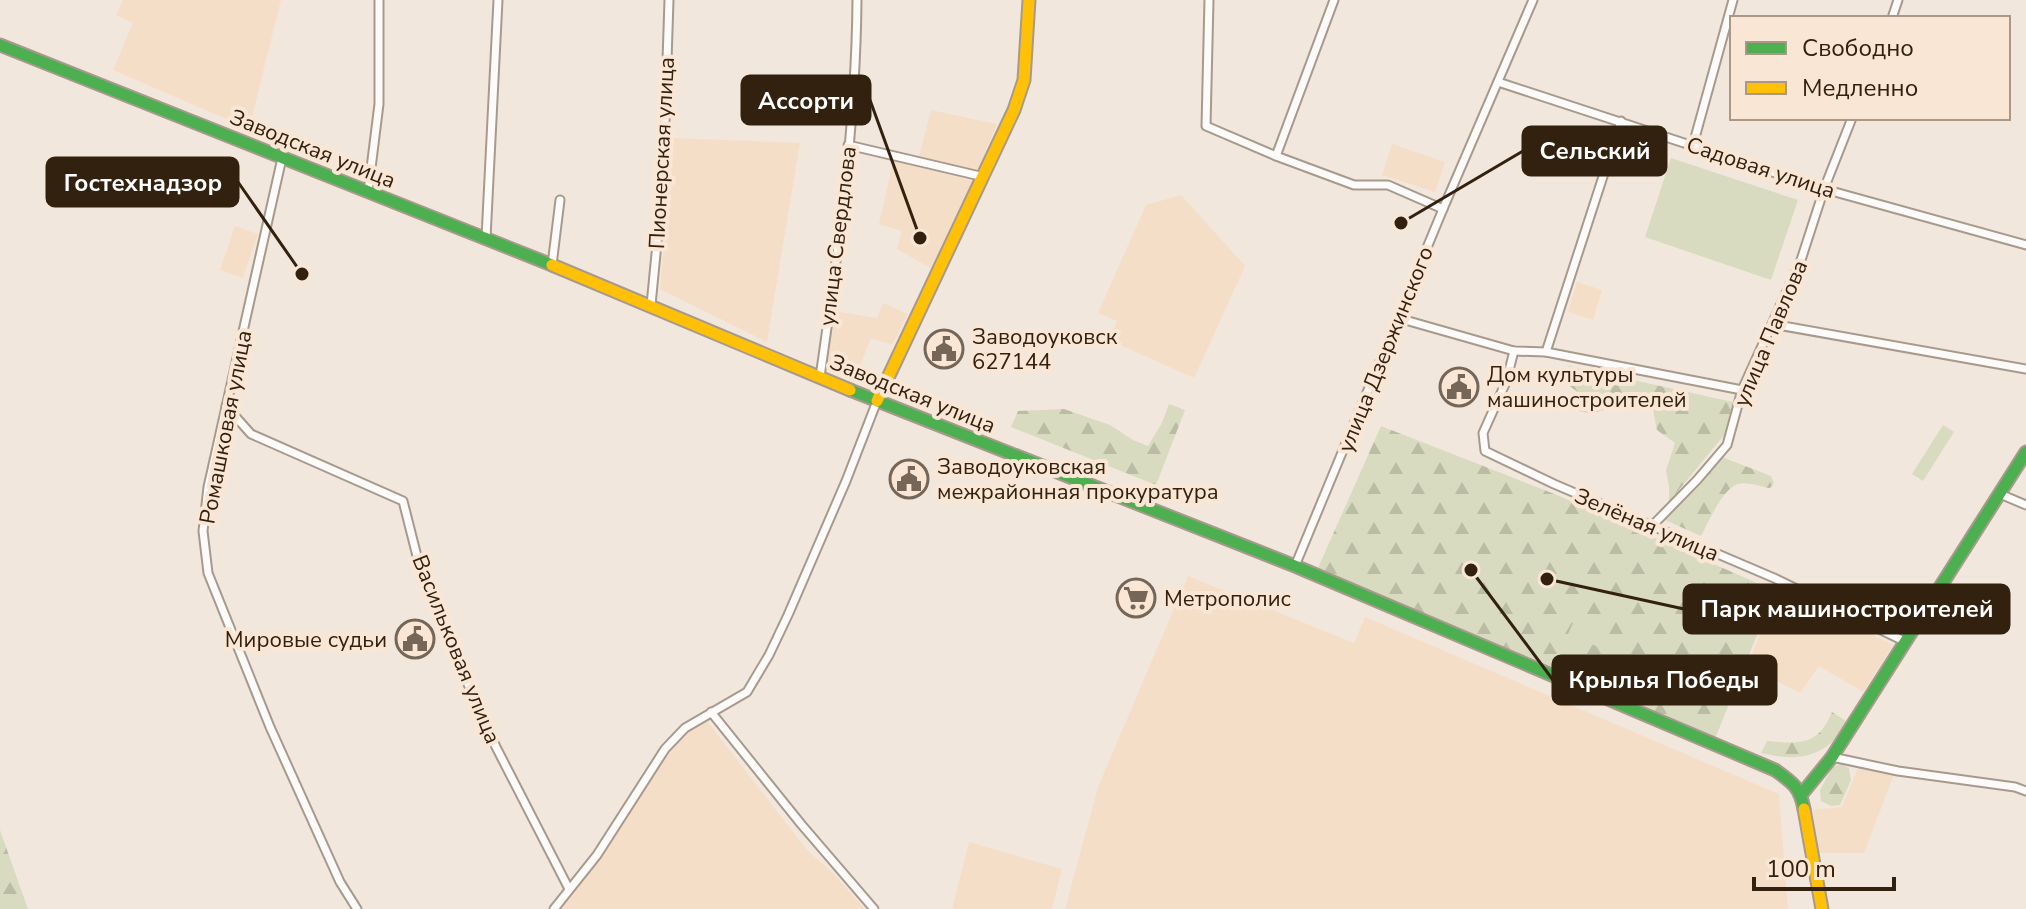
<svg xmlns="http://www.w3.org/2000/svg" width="2026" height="909" font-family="'Nunito Sans',sans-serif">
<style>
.built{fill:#f5dec8}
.forest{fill:url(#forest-firs)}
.park{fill:#d8dbc0}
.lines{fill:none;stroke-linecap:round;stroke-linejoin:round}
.street-casing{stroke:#a79a8d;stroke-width:11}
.fast-casing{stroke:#a79a8d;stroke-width:15}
.slow-casing{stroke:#a79a8d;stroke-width:15}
.street{stroke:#fdfbfa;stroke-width:7}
.fast{stroke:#4caf50;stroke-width:11}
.slow{stroke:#ffc107;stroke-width:11}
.labels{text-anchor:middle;stroke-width:8;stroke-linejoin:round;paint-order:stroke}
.street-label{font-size:22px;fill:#33210f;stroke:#fae6d4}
.poi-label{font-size:22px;fill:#33210f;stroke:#fae6d4;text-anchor:start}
.leader{fill:none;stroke:#33210f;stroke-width:3}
.callout-dot{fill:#33210f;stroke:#fae6d4;stroke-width:3}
.callout{fill:#33210f;stroke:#33210f;stroke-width:3}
.callout-label{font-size:24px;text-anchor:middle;font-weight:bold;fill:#fff}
</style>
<defs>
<pattern id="forest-firs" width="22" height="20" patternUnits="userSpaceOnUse" patternTransform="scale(2)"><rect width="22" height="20" fill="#d8dbc0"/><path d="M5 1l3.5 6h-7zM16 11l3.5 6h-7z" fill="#babca4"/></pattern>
</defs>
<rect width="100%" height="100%" fill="#f2e7dc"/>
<g class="built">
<path d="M123 0H281L249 129 113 70 133 23 116 15Z"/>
<path d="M931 110 997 124 977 172 919 156Z"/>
<path d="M674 138 800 143 767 342 660 289Z"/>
<path d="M1392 144 1445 162 1435 192 1382 175Z"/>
<path d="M893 161 973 181 932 269 897 249 902 231 879 224Z"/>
<path d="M1181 195 1245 266 1194 378 1109 340 1117 321 1098 313 1146 205Z"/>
<path d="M235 226 258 234 243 278 220 270Z"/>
<path d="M1577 282 1602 290 1593 320 1568 312Z"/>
<path d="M883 303 908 314 892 345 871 338 857 373 824 364 834 311 877 318Z"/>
<path d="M1188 576 1354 643 1365 617 1779 794 1788 909H1065L1098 787Z"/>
<path d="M1779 588 1893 645 1863 692 1819 666 1800 693 1747 666Z"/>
<path d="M707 721 807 850 833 873 865 909H561L602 852 652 775 689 729Z"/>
<path d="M1858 768 1894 774 1864 853H1816L1813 810 1842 807Z"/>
<path d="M969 842 1062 869 1052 909H952Z"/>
</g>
<g class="forest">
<path d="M1569 366 1733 402 1725 434 1669 502V487L1666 470 1675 443 1657 430 1653 410 1616 406 1590 414 1579 411 1588 400 1558 377Z"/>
<path d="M1169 404 1185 410 1156 485 1011 427 1018 411 1064 409 1110 425 1133 440 1148 446 1162 423Z"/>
<path d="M1381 426 1557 495 1775 591 1714 741 1573 678 1318 568Z"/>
<path d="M1722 457 1771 476 1774 483 1770 488C1761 487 1748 481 1738 484 1723 488 1708 523 1701 536L1665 520 1700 485Z"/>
<path d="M1832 712 1846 721C1842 728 1837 738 1831 743 1809 761 1787 759 1761 753L1767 741C1800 744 1818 746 1832 712Z"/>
<path d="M1841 764 1849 768 1851 780 1840 805 1831 806 1821 801 1820 790 1833 766Z"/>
<path d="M0 830 28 909H0Z"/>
</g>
<g class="park">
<path d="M1671 158 1798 200 1771 280 1645 237Z"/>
<path d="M1943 425 1954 432 1923 481 1912 474Z"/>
<path d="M1574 621 1604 633 1598 647 1568 634Z"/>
</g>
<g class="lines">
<defs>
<g id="street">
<path d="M1209 0 1206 126 1276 156 1354 185H1388L1443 209"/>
<path d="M1892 18 1898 0"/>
<path d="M1498 82 1824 189 2026 245"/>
<path d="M848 145 984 177"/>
<path d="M1693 145 1733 0"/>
<path d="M1276 156 1334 0"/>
<path d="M282 158 208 487 203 531 208 573 270 727 340 882 357 909"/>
<path d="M368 192 379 104V0"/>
<path d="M486 238 498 0"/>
<path d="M552 265 560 200"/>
<path d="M651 305 663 182 669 0"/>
<path d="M1398 318 1514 351 1546 352 1742 390"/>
<path d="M1772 324 2026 369"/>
<path d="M1514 351 1506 382 1483 433 1485 451 1554 484 1774 578 1906 642"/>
<path d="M1546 352 1621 121"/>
<path d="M820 377C838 252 856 126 857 0"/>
<path d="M226 406 251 434 403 501 420 568 451 646 496 747 569 889"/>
<path d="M2000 494 2026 505"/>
<path d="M1652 526 1697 480 1727 445 1742 390 1801 260 1824 189 1852 118"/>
<path d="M1295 566 1443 209 1533 0"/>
<path d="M711 712 801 824 874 909"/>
<path d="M1832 757 1898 771 2015 787 2026 791"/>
<path d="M554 909 597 855 665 749 685 728 747 692 769 655 788 615 846 481 877 401"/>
</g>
<g id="fast">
<path d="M0 45 552 265"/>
<path d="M850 390 1295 566 1775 770C1792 782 1800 787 1804 809"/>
<path d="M1801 795 1832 757 2026 452"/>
</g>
<g id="slow">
<path d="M552 265 850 390"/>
<path d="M877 401 1014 110 1024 80 1029 0"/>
<path d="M1804 809 1822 909"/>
</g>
</defs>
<use href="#street" class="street-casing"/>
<use href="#fast" class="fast-casing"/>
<use href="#slow" class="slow-casing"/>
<use href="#street" class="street"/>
<use href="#fast" class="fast"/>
<use href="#slow" class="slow"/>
</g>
<defs>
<symbol id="civic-ring" viewBox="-11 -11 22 22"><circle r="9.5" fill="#fae6d4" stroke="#766657" stroke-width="1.5"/><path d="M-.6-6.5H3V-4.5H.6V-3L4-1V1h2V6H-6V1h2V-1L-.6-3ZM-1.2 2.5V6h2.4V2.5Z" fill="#766657"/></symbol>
<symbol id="supermarket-ring" viewBox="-11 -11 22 22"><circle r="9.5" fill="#fae6d4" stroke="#766657" stroke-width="1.5"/><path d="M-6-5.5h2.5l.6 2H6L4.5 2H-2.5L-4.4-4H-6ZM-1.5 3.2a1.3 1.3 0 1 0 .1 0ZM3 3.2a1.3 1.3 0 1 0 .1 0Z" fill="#766657"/></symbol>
</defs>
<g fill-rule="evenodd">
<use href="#civic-ring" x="922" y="327" width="44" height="44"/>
<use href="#civic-ring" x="1437" y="365" width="44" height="44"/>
<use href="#civic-ring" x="887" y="457" width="44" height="44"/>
<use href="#supermarket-ring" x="1114" y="576" width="44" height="44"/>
<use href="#civic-ring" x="393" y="617" width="44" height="44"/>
</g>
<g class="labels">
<g class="street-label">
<text transform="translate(313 148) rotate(22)" y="8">Заводская улица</text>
<text transform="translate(661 153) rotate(-87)" y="8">Пионерская улица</text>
<text transform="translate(1761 167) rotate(18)" y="8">Садовая улица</text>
<text transform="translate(837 236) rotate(-83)" y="8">улица Свердлова</text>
<text transform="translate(1770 333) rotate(-67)" y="8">улица Павлова</text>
<text transform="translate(1385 349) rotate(-68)" y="8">улица Дзержинского</text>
<text transform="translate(913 393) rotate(22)" y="8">Заводская улица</text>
<text transform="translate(225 427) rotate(-79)" y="8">Ромашковая улица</text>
<text transform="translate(1647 524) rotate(23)" y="8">Зелёная улица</text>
<text transform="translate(457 649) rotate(68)" y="8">Васильковая улица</text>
</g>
<g class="poi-label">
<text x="972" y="344">Заводоуковск<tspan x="972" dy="25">627144</tspan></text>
<text x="1487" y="382">Дом культуры<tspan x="1487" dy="25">машиностроителей</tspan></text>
<text x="937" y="474">Заводоуковская<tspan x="937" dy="25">межрайонная прокуратура</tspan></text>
<text x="1164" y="606">Метрополис</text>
<text x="387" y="647" text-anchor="end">Мировые судьи</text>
</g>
</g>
<path class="leader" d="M920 238L870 100M1401 223L1523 151M302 274L238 182M1547 579L1684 609M1471 570L1553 680"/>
<g class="callout-dot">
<circle cx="920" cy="238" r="8"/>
<circle cx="1401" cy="223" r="8"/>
<circle cx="302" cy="274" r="8"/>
<circle cx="1547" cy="579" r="8"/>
<circle cx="1471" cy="570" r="8"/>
</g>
<g class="callout">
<rect x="742" y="76" width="128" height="48" rx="8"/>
<rect x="1523" y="127" width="143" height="48" rx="8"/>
<rect x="47" y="158" width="191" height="48" rx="8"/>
<rect x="1684" y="585" width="325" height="48" rx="8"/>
<rect x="1553" y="656" width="223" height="48" rx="8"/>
</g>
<g class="callout-label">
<text x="806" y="109">Ассорти</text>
<text x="1595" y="159">Сельский</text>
<text x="143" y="191">Гостехнадзор</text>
<text x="1847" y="617">Парк машиностроителей</text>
<text x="1664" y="688">Крылья Победы</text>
</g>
<rect x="1730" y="16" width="280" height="104" fill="#fae6d4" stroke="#aa9785" stroke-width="2"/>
<rect x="1746" y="42" width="40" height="12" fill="#4caf50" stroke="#aa9785" stroke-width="2"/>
<text x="1802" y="56" font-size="24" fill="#33210f">Свободно</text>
<rect x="1746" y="82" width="40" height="12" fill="#ffc107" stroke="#aa9785" stroke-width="2"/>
<text x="1802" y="96" font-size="24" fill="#33210f">Медленно</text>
<path d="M1754 877v12h140v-12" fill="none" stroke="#33210f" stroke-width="4"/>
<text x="1766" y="877" font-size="24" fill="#33210f" stroke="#fae6d4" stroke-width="6" paint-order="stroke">100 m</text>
</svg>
